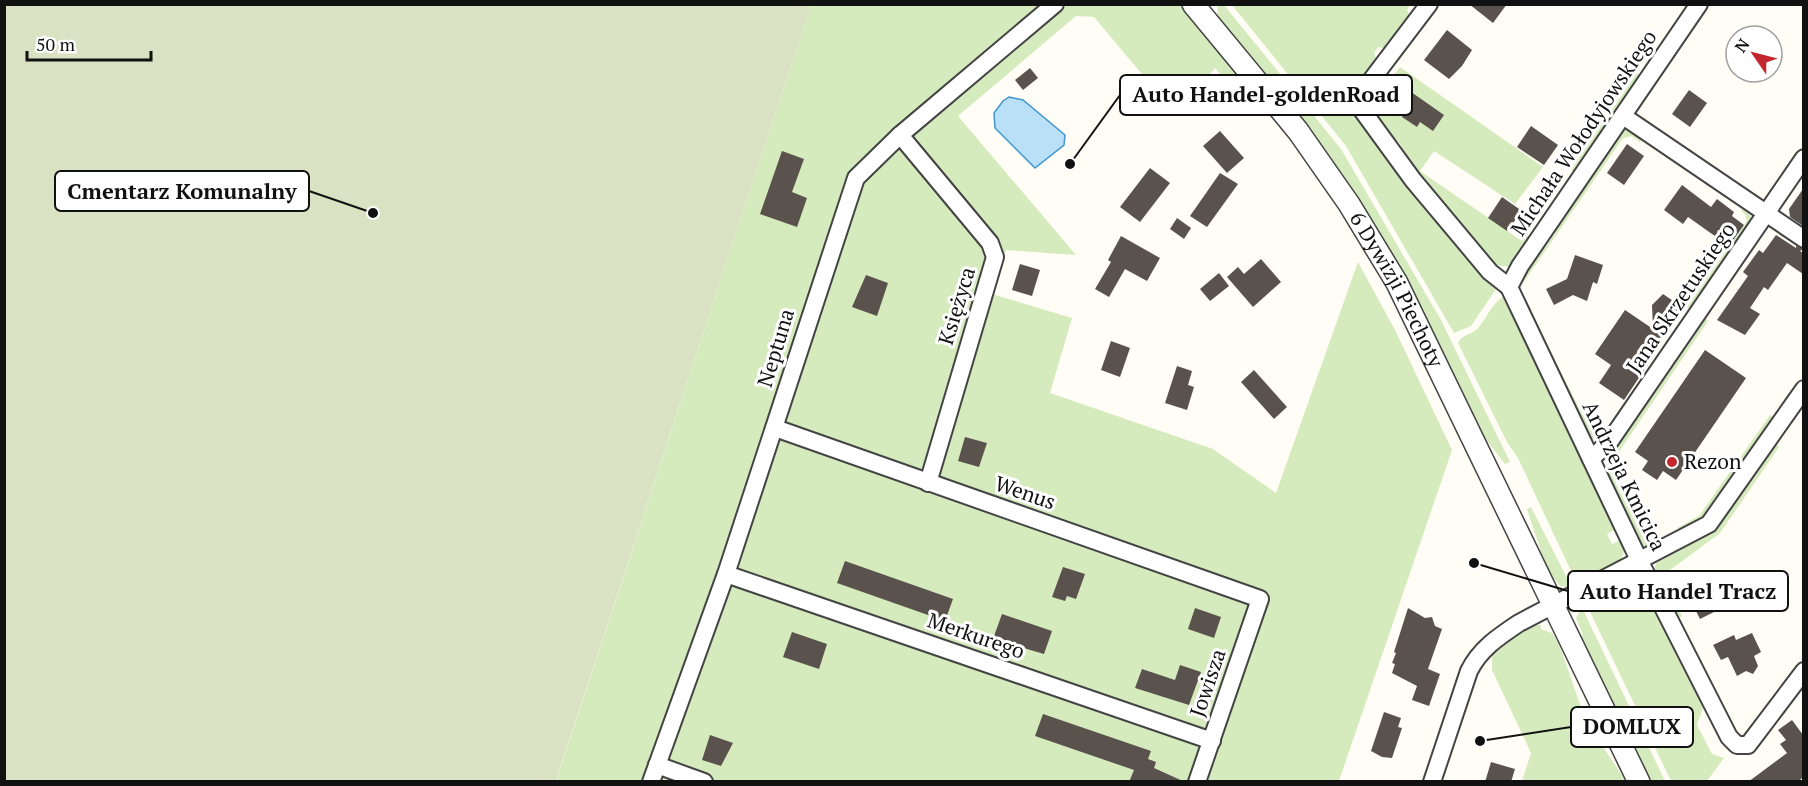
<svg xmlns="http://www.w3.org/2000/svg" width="1808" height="786" font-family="'PT Serif',serif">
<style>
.green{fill:#d5ebbd}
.cemetery{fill:#d9e3c4}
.water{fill:#b9e0f7;stroke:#3f96cf;stroke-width:1.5}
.building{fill:#5a524d}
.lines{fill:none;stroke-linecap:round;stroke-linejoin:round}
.minor-casing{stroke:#444;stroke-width:20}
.tertiary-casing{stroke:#444;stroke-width:24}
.minor{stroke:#fff;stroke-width:16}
.tertiary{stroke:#fff;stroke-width:21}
.poi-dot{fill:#c4262e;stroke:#fff;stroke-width:2}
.labels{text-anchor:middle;stroke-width:6;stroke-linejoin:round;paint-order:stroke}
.street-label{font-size:21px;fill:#111;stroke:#fff}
.poi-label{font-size:21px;fill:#111;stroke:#fff;text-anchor:start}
.leader{fill:none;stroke:#111;stroke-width:2}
.callout-dot{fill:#111;stroke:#fff;stroke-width:2}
.callout{fill:#fff;stroke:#111;stroke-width:2}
.callout-label{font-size:22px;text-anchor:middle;font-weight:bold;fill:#111}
</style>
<rect width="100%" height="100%" fill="#fffdf5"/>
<g class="green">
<path d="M811 5H1181L1236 68 1238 80 1234 89 1215 68 1177 116 1094 17 1076 16 958 116 1076 255 1006 250 992 294 1072 318 1050 393 1213 449 1276 493 1358 262 1396 332 1452 450 1339 781 556 782Z"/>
<path d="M1218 5H1224L1341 149 1441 320 1510 462 1505 464 1480 432 1437 342 1217 20Z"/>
<path d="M1232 5H1410L1407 10 1411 18 1387 49 1378 47 1374 53 1377 61 1356 89 1408 184 1496 289 1471 326 1454 333 1346 146Z"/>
<path d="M1400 67 1543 167 1515 204 1434 151 1420 171 1522 241 1527 235 1529 237 1510 267 1494 265 1401 153 1402 147 1398 141 1392 140 1368 106 1369 93 1379 94Z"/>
<path d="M1637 73 1641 77 1576 173 1571 170Z"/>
<path d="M1626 130 1642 138 1640 142 1632 136 1623 138 1519 289 1582 414 1607 433C1602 439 1597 441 1590 438L1517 286 1540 248H1545L1556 232 1555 226 1620 131Z"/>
<path d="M1745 208 1751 217V222L1692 310 1687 307 1747 221 1745 214 1741 211Z"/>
<path d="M1503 297 1616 529 1607 534 1612 544 1621 540 1625 549 1620 561 1578 586 1518 458 1507 442 1458 343C1462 334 1472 335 1478 328 1487 318 1491 304 1503 297Z"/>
<path d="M1705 318 1708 321 1608 468 1647 545 1656 541V546L1644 547 1638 542 1605 470 1609 454 1701 319Z"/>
<path d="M1770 415 1775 418 1707 517 1685 531 1677 528 1699 516Z"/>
<path d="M1774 443 1779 447 1720 533 1662 576 1682 616 1677 619 1654 572 1656 563 1706 534Z"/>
<path d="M1531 507 1572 588 1560 586 1547 570 1527 509Z"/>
<path d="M1626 576 1638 577 1643 582 1704 705 1697 725 1712 754 1724 758 1707 781H1671L1584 599Z"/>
<path d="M1580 611 1584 612 1665 781H1649L1580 637 1583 635 1576 618Z"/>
<path d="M1541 625V629L1552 633 1559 644 1582 710 1600 748 1603 747 1626 781H1522L1531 753 1492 670V656C1503 642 1522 625 1541 625Z"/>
</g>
<path class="cemetery" d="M5 4 811 5 556 781H5Z"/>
<path class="water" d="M1009 97 1023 100 1065 135 1064 145 1035 168 995 128 994 113 1003 101Z"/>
<g class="building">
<path d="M1469 4H1507L1493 23Z"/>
<path d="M1447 30 1472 50 1462 66 1449 79 1424 60Z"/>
<path d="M1030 68 1038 78 1023 90 1015 80Z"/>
<path d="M1404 87 1444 115 1433 131 1420 122 1417 127 1402 117 1405 112 1393 103Z"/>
<path d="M1689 90 1707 103 1690 127 1672 114Z"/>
<path d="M1531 126 1558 145 1544 165 1517 147Z"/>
<path d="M1220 131 1244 158 1227 173 1203 146Z"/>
<path d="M1627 144 1644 156 1624 185 1607 173Z"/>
<path d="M782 151 804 159 792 192 807 198 797 227 760 214Z"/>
<path d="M1150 168 1170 183 1140 222 1120 207Z"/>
<path d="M1220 173 1238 184 1207 227 1190 216Z"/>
<path d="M1682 185 1711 207 1717 199 1734 212 1732 216 1744 225 1729 246 1688 217 1683 224 1664 210Z"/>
<path d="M1803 189V226L1790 217 1789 209Z"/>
<path d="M1502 197 1522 211 1507 231 1488 218Z"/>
<path d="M1177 218 1191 228 1184 239 1170 229Z"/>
<path d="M1776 235 1796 248V246L1803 249 1800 251 1803 253V274L1787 263 1768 290 1764 287 1750 308 1760 314 1745 335 1717 320 1748 276 1743 272 1759 250 1763 253Z"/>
<path d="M1121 236 1160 258 1147 281 1125 269 1109 297 1095 289 1111 262 1108 260Z"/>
<path d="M1575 255 1603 265 1597 284 1593 282 1587 301 1573 295 1554 305 1546 289 1567 279Z"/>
<path d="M1261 259 1281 282 1253 307 1227 277 1238 267 1244 274Z"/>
<path d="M1020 264 1040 270 1032 296 1012 290Z"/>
<path d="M1219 273 1229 286 1210 301 1200 289Z"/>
<path d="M866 275 888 283 877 316 852 307Z"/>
<path d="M1663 294 1682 307 1649 354 1653 357 1624 400 1599 383 1611 365 1595 354 1625 310 1653 329 1652 305Z"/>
<path d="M1111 341 1130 348 1120 377 1101 370Z"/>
<path d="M1705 350 1746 378 1676 480 1663 471 1657 480 1642 470 1648 461 1635 452Z"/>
<path d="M1177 366 1192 371 1188 385 1194 387 1187 410 1165 403Z"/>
<path d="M1254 370 1287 407 1274 419 1241 382Z"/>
<path d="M965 437 987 443 979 467 958 461Z"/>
<path d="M845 561 953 599 945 621 837 583Z"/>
<path d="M1063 567 1085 574 1076 599 1067 596 1065 601 1052 597Z"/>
<path d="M1720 589 1728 605 1700 619 1692 603Z"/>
<path d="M1195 608 1221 617 1214 638 1188 629Z"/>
<path d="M1408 608 1425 618 1432 617 1435 626 1442 629 1428 669 1440 674 1429 706 1412 700 1417 686 1392 673 1395 664 1392 663 1396 653 1394 652Z"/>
<path d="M1002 614 1052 631 1044 654 1010 644V642L994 636Z"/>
<path d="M792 632 827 644 819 669 783 657Z"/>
<path d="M1752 633 1761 652 1754 656 1758 666 1753 674 1746 671 1737 676 1728 657 1721 660 1713 645 1734 635 1736 640Z"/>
<path d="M1180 665 1201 672 1189 705 1135 688 1142 669 1175 680Z"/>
<path d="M1384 712 1401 718 1398 727 1402 728 1392 758 1382 757 1371 751Z"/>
<path d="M1043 714 1151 751 1148 759 1156 762 1154 768 1185 782H1129L1134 770 1035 736Z"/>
<path d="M1792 720 1803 735V777L1798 782H1748L1787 753 1780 744 1786 740 1778 730Z"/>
<path d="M710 735 733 743 721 766 702 760Z"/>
<path d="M1491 762 1515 769 1511 782H1485Z"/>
</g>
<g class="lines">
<defs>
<g id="minor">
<path d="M1429 4 1363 91 1360 100 1362 110 1413 180 1490 272 1509 287"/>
<path d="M1623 116 1804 239"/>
<path d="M900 135 990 243 995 257 928 483"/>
<path d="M1509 287 1640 562 1729 737 1737 745H1748L1804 671"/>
<path d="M1509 287 1520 266 1699 4"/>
<path d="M775 428 1260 599 1197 782"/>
<path d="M1591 459 1610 441 1804 158"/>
<path d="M726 574 1212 741"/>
<path d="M657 765 704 782"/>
<path d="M651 782 726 574 856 178 900 135 1055 4"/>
<path d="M1432 782 1469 671C1480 649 1498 637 1519 623L1709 524 1804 389"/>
</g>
<g id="tertiary">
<path id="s1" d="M1193 4 1298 131 1349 204 1397 283 1639 782"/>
</g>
</defs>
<use href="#minor" class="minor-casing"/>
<use href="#tertiary" class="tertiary-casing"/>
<use href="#minor" class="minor"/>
<use href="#tertiary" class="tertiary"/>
</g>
<circle class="poi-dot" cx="1672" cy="462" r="6"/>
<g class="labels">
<g class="street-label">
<text transform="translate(1584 133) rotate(-56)" y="7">Michała Wołodyjowskiego</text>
<text dy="7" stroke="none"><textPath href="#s1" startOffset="352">6 Dywizji Piechoty</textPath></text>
<text transform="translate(1681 298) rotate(-56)" y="7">Jana Skrzetuskiego</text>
<text transform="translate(957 306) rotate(-73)" y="7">Księżyca</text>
<text transform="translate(776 348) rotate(-73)" y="7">Neptuna</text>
<text transform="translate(1624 476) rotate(64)" y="7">Andrzeja Kmicica</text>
<text transform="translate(1025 493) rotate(19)" y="7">Wenus</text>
<text transform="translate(976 636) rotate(19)" y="7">Merkurego</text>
<text transform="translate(1208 683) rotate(-71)" y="7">Jowisza</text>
</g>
<g class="poi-label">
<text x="1684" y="469">Rezon</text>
</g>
</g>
<path class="leader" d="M1070 164L1120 95M373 213L309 191M1474 563L1568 591M1480 741L1571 727"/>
<g class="callout-dot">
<circle cx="1070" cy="164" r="6"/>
<circle cx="373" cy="213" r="6"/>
<circle cx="1474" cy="563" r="6"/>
<circle cx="1480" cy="741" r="6"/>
</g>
<g class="callout">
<rect x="1120" y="75" width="292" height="40" rx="6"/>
<rect x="55" y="171" width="254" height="40" rx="6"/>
<rect x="1568" y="571" width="220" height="40" rx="6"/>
<rect x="1571" y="707" width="122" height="40" rx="6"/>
</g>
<g class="callout-label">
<text x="1266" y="102">Auto Handel-goldenRoad</text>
<text x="182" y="199">Cmentarz Komunalny</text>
<text x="1678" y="599">Auto Handel Tracz</text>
<text x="1632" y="734">DOMLUX</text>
</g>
<rect width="1808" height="786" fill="none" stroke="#111111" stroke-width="12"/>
<g transform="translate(1754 54) rotate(305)"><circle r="28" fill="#ffffff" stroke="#a0a0a0" stroke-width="1.5"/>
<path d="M0-4.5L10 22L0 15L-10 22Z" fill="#c4262e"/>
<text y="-9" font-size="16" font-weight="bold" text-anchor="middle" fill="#111111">N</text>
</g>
<path d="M27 51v9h124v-9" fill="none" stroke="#111111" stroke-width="3"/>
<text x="36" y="51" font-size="18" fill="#111111" stroke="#ffffff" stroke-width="4.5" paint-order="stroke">50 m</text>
</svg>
